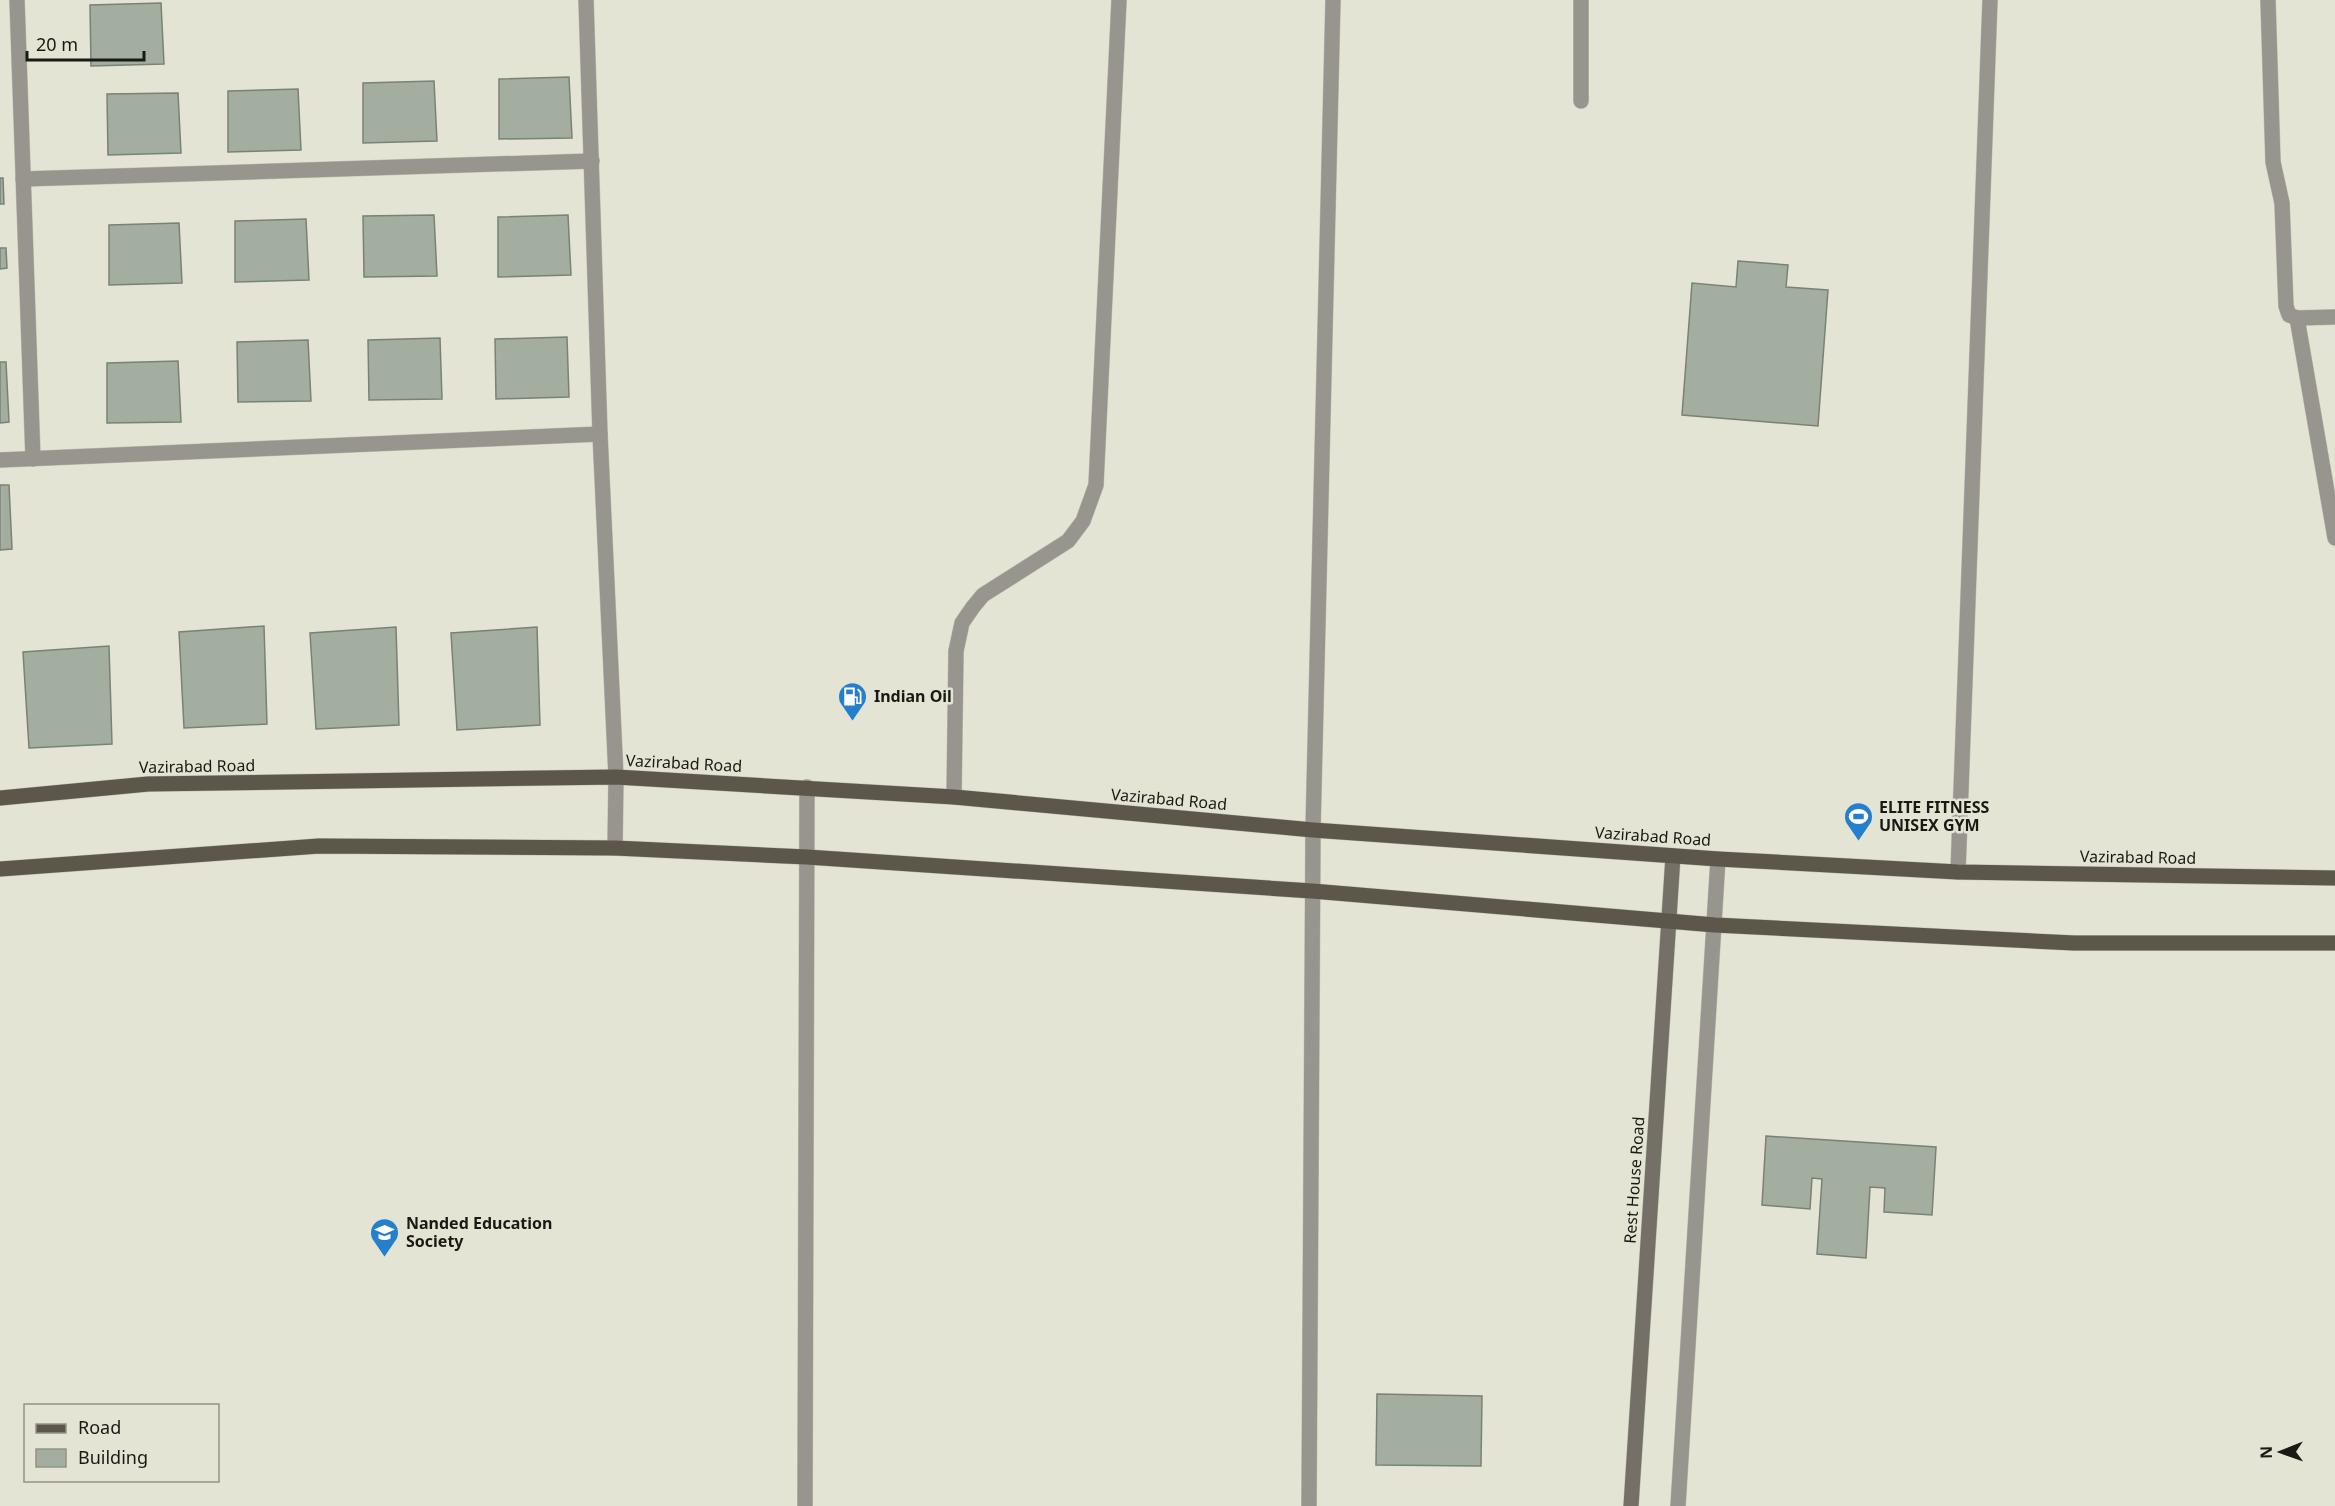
<svg xmlns="http://www.w3.org/2000/svg" width="2335" height="1506" font-family="'Noto Sans',sans-serif">
<style>
.building{fill:#a3ada0;stroke:#798276;stroke-width:1.5}
.lines{fill:none;stroke-linecap:round;stroke-linejoin:round}
.street-casing{stroke:#bfc0b1;stroke-width:16}
.secondary-casing{stroke:#bfc0b1;stroke-width:16}
.primary-casing{stroke:#bfc0b1;stroke-width:16}
.street{stroke:#98958f;stroke-width:15}
.secondary{stroke:#757067;stroke-width:15}
.primary{stroke:#5c564b;stroke-width:15}
.labels{text-anchor:middle;stroke-width:5;stroke-linejoin:round;paint-order:stroke}
.poi-label{font-size:16px;font-weight:bold;fill:#1a1a14;stroke:#e3e4d4;text-anchor:start}
.street-label{font-size:16px;fill:#1a1a14;stroke:#e3e4d4}
</style>
<rect width="100%" height="100%" fill="#e3e4d4"/>
<g class="building">
<path d="M161 3 164 64 91 66 90 5Z"/>
<path d="M569 77 572 138 499 139V79Z"/>
<path d="M434 81 437 141 363 143V83Z"/>
<path d="M298 89 301 150 228 152V91Z"/>
<path d="M178 93 181 153 108 155 107 94Z"/>
<path d="M0 178H3L4 204H0Z"/>
<path d="M434 215 437 276 364 277 363 216Z"/>
<path d="M568 215 571 275 498 277V217Z"/>
<path d="M306 219 309 280 235 282V221Z"/>
<path d="M179 223 182 283 109 285V225Z"/>
<path d="M0 248H6L7 268 0 269Z"/>
<path d="M1738 261 1788 265 1786 287 1828 290 1818 426 1682 415 1692 283 1736 287Z"/>
<path d="M567 337 569 397 496 399 495 339Z"/>
<path d="M440 338 442 399 369 400 368 340Z"/>
<path d="M308 340 311 401 238 402 237 342Z"/>
<path d="M178 361 181 422 107 423V363Z"/>
<path d="M0 362H6L9 422 0 423Z"/>
<path d="M0 485H9L12 549 0 550Z"/>
<path d="M264 626 267 724 184 728 179 632Z"/>
<path d="M396 627 399 725 316 729 310 633Z"/>
<path d="M537 627 540 725 457 730 451 633Z"/>
<path d="M109 646 112 744 29 748 23 652Z"/>
<path d="M1766 1136 1936 1147 1932 1215 1884 1212 1885 1188 1870 1187 1866 1258 1817 1254 1822 1179 1812 1178 1810 1209 1762 1205Z"/>
<path d="M1377 1394 1482 1396 1481 1466 1376 1465Z"/>
</g>
<g class="lines">
<defs>
<g id="street">
<path d="M17 0 33 459"/>
<path d="M586 0 600 434 616 777 615 848"/>
<path d="M2268 0 2273 162 2282 203 2286 306 2289 315 2297 318 2335 317"/>
<path d="M1581 101V0"/>
<path d="M23 179 592 161"/>
<path d="M2297 318 2335 538"/>
<path d="M0 460 600 434"/>
<path d="M954 797 956 651 962 623 973 607 983 595 1068 541 1083 521 1096 485 1119 0"/>
<path d="M1958 872 1990 0"/>
<path d="M805 1506 807 787"/>
<path d="M1309 1506 1313 830 1333 0"/>
<path d="M1678 1506 1718 859"/>
</g>
<path id="secondary" d="M1631 1506 1673 856"/>
<g id="primary">
<path d="M0 798 148 784 616 777 954 797 1313 830 1718 859 1958 872 2335 878"/>
<path d="M0 869 319 846 615 848 807 857 1312 891 1715 925 2074 943H2335"/>
</g>
</defs>
<use href="#street" class="street-casing"/>
<use href="#secondary" class="secondary-casing"/>
<use href="#primary" class="primary-casing"/>
<use href="#street" class="street"/>
<use href="#secondary" class="secondary"/>
<use href="#primary" class="primary"/>
</g>
<defs>
<symbol id="fuel-pin" viewBox="-11 -11 22 30"><path d="M0 17L-7.5 6A9.5 9.5 0 1 1 7.5 6Z" fill="#247fcc" stroke="#e3e4d4"/><path d="M-5.5-6h7V0h2V4h1.3V-2.5L3-4.5l.8-.8L6-3V5H2.5V1h-1V6h-7ZM-4.2-4.7v3.2H.2V-4.7Z" fill="#fff"/></symbol>
<symbol id="stadium-pin" viewBox="-11 -11 22 30"><path d="M0 17L-7.5 6A9.5 9.5 0 1 1 7.5 6Z" fill="#247fcc" stroke="#e3e4d4"/><path d="M0-5a6.5 5 0 1 0 0 10a6.5 5 0 1 0 0-10ZM-3.5-1.8h7v3.6h-7Z" fill="#fff"/></symbol>
<symbol id="university-pin" viewBox="-11 -11 22 30"><path d="M0 17L-7.5 6A9.5 9.5 0 1 1 7.5 6Z" fill="#247fcc" stroke="#e3e4d4"/><path d="M0-5L7-2L0 1L-7-2ZM-4 1L0 2.5L4 1V4Q0 6-4 4Z" fill="#fff"/></symbol>
</defs>
<g fill-rule="evenodd">
<use href="#fuel-pin" x="836" y="680" width="33" height="45"/>
<use href="#stadium-pin" x="1842" y="800" width="33" height="45"/>
<use href="#university-pin" x="368" y="1216" width="33" height="45"/>
</g>
<g class="labels">
<g class="poi-label">
<text x="874" y="702">Indian Oil</text>
<text x="1879" y="813">ELITE FITNESS<tspan x="1879" dy="18">UNISEX GYM</tspan></text>
<text x="406" y="1229">Nanded Education<tspan x="406" dy="18">Society</tspan></text>
</g>
<g class="street-label">
<text transform="translate(684 763) rotate(3)" y="6">Vazirabad Road</text>
<text transform="translate(197 766) rotate(-1)" y="6">Vazirabad Road</text>
<text transform="translate(1169 799) rotate(5)" y="6">Vazirabad Road</text>
<text transform="translate(1653 836) rotate(4)" y="6">Vazirabad Road</text>
<text transform="translate(2138 857) rotate(1)" y="6">Vazirabad Road</text>
<text transform="translate(1634 1180) rotate(-86)" y="6">Rest House Road</text>
</g>
</g>
<rect x="24" y="1404" width="195" height="78" fill="#e3e4d4" stroke="#939387" stroke-width="1.5"/>
<rect x="36" y="1424" width="30" height="9" fill="#5c564b" stroke="#939387" stroke-width="1.5"/>
<text x="78" y="1434" font-size="18" fill="#1a1a14">Road</text>
<rect x="36" y="1449" width="30" height="18" fill="#a3ada0" stroke="#939387" stroke-width="1.5"/>
<text x="78" y="1464" font-size="18" fill="#1a1a14">Building</text>
<g transform="translate(2281 1452) rotate(269)" stroke="#e3e4d4" stroke-width="4.5" paint-order="stroke">
<path d="M0-4.5L10 22L0 15L-10 22Z" fill="#1a1a14"/>
<text y="-9" font-size="16" font-weight="bold" text-anchor="middle" fill="#1a1a14">N</text>
</g>
<path d="M27 51v9h117v-9" fill="none" stroke="#1a1a14" stroke-width="3"/>
<text x="36" y="51" font-size="18" fill="#1a1a14" stroke="#e3e4d4" stroke-width="4.5" paint-order="stroke">20 m</text>
</svg>
